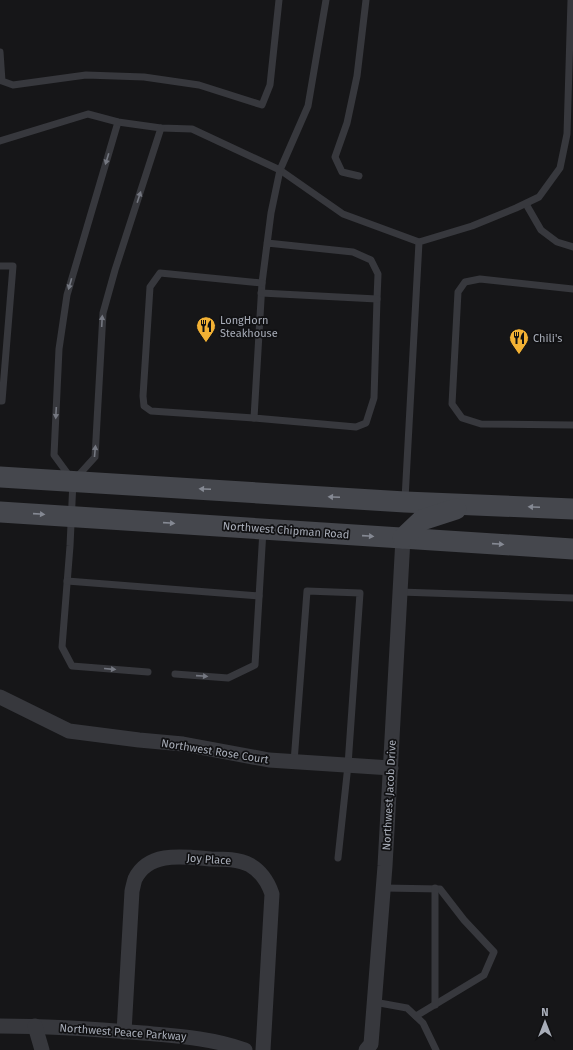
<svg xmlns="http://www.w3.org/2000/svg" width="573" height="1050" font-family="'Fira Sans',sans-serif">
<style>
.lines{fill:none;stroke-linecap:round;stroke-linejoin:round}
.lane{stroke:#37383d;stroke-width:7}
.street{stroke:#37383d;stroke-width:15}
.secondary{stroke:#45474d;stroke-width:21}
.oneway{fill:#757881}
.oneway2{fill:#858993}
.labels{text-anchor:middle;stroke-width:3.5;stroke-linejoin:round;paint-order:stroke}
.poi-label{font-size:11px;fill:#a8adb8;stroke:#111113;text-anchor:start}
.street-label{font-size:11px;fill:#a8adb8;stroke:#111113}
</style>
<rect width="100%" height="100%" fill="#161618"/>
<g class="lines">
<g class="lane">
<path d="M326 0 308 106 280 170 343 214 419 242"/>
<path d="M0 52 2 81 13 85 86 75 144 77 199 85 262 105 270 85 279 0"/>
<path d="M118 122 67 295 59 349 54 455 73 481 70 546 62 647 72 666 148 672"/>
<path d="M0 141 88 114 118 122 161 128 192 129 280 170 271 213 262 283 254 418 356 427 366 423 374 398 377 299 378 274 371 260 353 252 267 243"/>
<path d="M359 176 342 172 335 157 347 123 357 76 366 0"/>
<path d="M526 204 541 230 557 242 573 247"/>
<path d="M0 266H13L2 401H0"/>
<path d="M573 289 480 279 465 282 458 292 452 404 462 418 481 424 573 425"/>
<path d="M261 293 377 299"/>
<path d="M254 418 151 411 144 406 143 396 150 287 160 273 262 283"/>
<path d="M76 478 95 457 103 313 115 270 161 128"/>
<path d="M405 499 419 242 472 226 516 208 539 197 560 168 567 134 571 0"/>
<path d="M67 581 259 596"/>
<path d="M400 592 573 598"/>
<path d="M175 674 228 678 255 665 263 530"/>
<path d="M294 762 307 591 360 593 348 765 338 858"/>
<path d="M384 888 440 889 464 920 494 952 484 975 416 1016"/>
<path d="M435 888V1005"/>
<path d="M374 1002 407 1008 423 1023 436 1050"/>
</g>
<g class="street">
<path d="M0 697 69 731 139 740 183 744 269 760 391 768"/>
<path d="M0 1026C48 1026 95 1029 143 1033 177 1036 212 1038 245 1050"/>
<path d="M35 1026 42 1050"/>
<path d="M124 1032 132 891C133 887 134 882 135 879 149 850 186 857 211 859 224 859 239 859 250 865 262 872 268 882 272 894L263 1050"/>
<path d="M366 1050 371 1044 385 866 403 538"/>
</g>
<g class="secondary">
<path d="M0 477 405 502 573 509"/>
<path d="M0 512 573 549"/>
<path d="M403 538 422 520 456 509"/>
</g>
</g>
<defs><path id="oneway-solid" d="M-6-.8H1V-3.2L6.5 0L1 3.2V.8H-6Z"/></defs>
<g class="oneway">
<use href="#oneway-solid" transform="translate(107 159) rotate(107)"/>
<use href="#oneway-solid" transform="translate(139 197) rotate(-72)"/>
<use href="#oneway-solid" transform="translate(70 284) rotate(106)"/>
<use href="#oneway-solid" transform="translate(102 321) rotate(-87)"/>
<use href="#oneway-solid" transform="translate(56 413) rotate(93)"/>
<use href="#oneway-solid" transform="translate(95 451) rotate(-85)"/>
<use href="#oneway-solid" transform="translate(110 669) rotate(5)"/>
<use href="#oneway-solid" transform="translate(202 676) rotate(4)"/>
</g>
<g class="oneway2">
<use href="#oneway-solid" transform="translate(205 489) rotate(-177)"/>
<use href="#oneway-solid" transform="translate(334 497) rotate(-177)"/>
<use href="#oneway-solid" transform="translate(534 507) rotate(-177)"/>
<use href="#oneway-solid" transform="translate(39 514) rotate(4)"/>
<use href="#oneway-solid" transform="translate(169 523) rotate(4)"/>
<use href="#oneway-solid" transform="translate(368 536) rotate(4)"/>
<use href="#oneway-solid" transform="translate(498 544) rotate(4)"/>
</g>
<defs>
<symbol id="restaurant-pin" viewBox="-11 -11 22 30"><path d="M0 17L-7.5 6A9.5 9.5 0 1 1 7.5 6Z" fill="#f2b134" stroke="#111113"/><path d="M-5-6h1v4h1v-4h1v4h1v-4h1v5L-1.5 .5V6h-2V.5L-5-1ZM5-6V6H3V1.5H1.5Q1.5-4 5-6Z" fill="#111"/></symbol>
</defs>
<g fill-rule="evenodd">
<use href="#restaurant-pin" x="195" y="315" width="22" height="30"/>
<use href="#restaurant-pin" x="508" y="327" width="22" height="30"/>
</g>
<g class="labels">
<g class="poi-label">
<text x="220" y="324">LongHorn<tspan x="220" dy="13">Steakhouse</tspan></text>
<text x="533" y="342">Chili's</text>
</g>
<g class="street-label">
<text transform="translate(286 530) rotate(4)" y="4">Northwest Chipman Road</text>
<text transform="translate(215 751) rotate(9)" y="4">Northwest Rose Court</text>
<text transform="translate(389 795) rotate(-87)" y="4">Northwest Jacob Drive</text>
<text transform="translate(209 859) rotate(4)" y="4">Joy Place</text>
<text transform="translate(123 1032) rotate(4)" y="4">Northwest Peace Parkway</text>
</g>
</g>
<g transform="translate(545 1022)" stroke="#111113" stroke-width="3" paint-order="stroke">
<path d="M0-3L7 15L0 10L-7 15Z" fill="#a8adb8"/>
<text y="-6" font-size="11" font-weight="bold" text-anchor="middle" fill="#a8adb8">N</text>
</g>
</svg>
